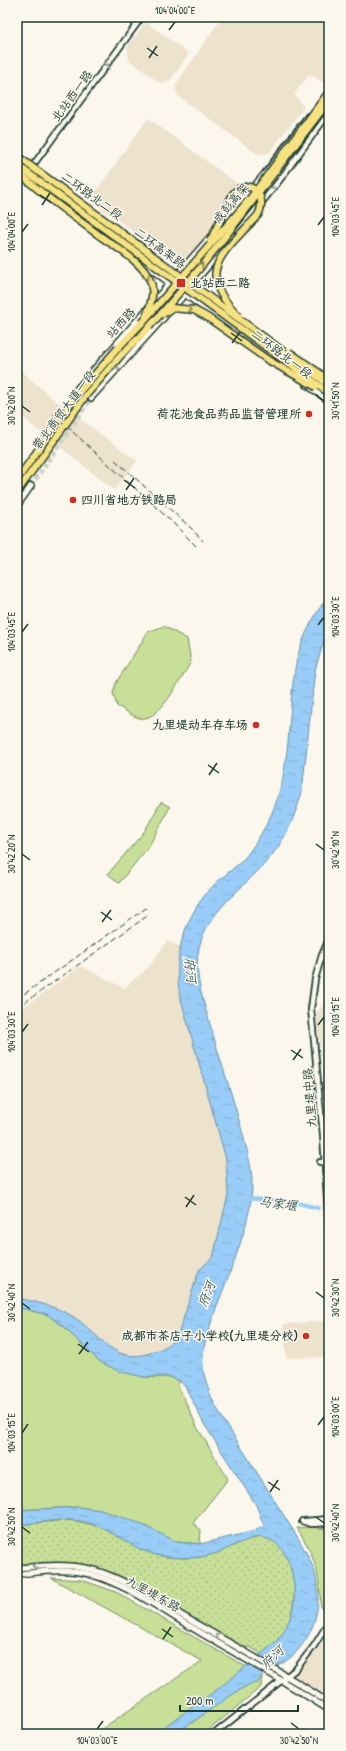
<svg xmlns="http://www.w3.org/2000/svg" width="346" height="1751" font-family="'Patrick Hand','LXGW WenKai TC',sans-serif">
<style>
.built{fill:#ede2cc}
.grass{fill:url(#grass-dots);stroke:#738e65}
.park{fill:#c7df96;stroke:#738e65}
.water{fill:url(#water-ripples);stroke:#6893a8}
.lines{fill:none;stroke-linecap:round;stroke-linejoin:round}
.canal{stroke:#99ccf6;stroke-width:4}
.secondary-tunnel{stroke:#cfd2c7;stroke-width:5;stroke-dasharray:5 2.5;stroke-linecap:butt}
.tertiary-casing{stroke:#1f3d34;stroke-width:8}
.secondary-casing{stroke:#1f3d34;stroke-width:8}
.trunk-casing{stroke:#1f3d34;stroke-width:9}
.tertiary{stroke:#fbf7ec;stroke-width:4.5}
.secondary{stroke:#fbf7ec;stroke-width:5}
.trunk{stroke:#f7e281;stroke-width:6}
.rail{stroke:#1f3d34;stroke-width:1;stroke-dasharray:6 3;stroke-linecap:butt}
.trunk-bridge-casing{stroke:#1f3d34;stroke-width:9;stroke-linecap:butt}
.trunk-bridge{stroke:#f7e281;stroke-width:6}
.oneway{stroke:#8d9a90}
.oneway2{stroke:#808757}
.ticks{fill:none;stroke:#1f3d34;stroke-width:1.5}
.poi-dot{fill:#c8321e;stroke:#fbf7ec;stroke-width:1.5}
.labels{text-anchor:middle;stroke-width:3;stroke-linejoin:round;paint-order:stroke}
.street-label{font-size:12px;fill:#1f3d34;stroke:#fbf7ec}
.poi-label{font-size:12px;font-weight:bold;fill:#1f3d34;stroke:#fbf7ec;text-anchor:end}
.water-label{font-size:13px;font-style:italic;fill:#375a5b;stroke:#fbf7ec}
.neatline{fill:none;stroke:#1f3d34;stroke-width:1.5}
.ticks-label{font-size:10px;text-anchor:middle;fill:#1f3d34}
</style>
<defs>
<pattern id="grass-dots" width="8" height="8" patternUnits="userSpaceOnUse"><rect width="8" height="8" fill="#c7df96"/><path d="M2 2h.1M6 6h.1" fill="none" stroke="#aac082" stroke-width="1.8" stroke-linecap="round"/></pattern>
<pattern id="water-ripples" width="26" height="14" patternUnits="userSpaceOnUse"><rect width="26" height="14" fill="#99ccf6"/><path d="M2 4q2-2 4 0t4 0M15 11q2-2 4 0t4 0" fill="none" stroke="#83b0d4"/></pattern>
</defs>
<rect width="100%" height="100%" fill="#fbf7ec"/>
<filter id="ink" filterUnits="userSpaceOnUse"><feTurbulence type="fractalNoise" baseFrequency=".025" numOctaves="2"/><feDisplacementMap in="SourceGraphic" scale="8" xChannelSelector="R" yChannelSelector="G"/><feConvolveMatrix kernelMatrix="1 2 1 2 8 2 1 2 1" color-interpolation-filters="sRGB"/></filter>
<g filter="url(#ink)">
<g class="built">
<path d="M222 17H329V74L323 83 310 74 294 94 304 107 269 153 257 154 177 95 175 86Z"/>
<path d="M146 22 189 54 169 82 160 83 129 60 127 47Z"/>
<path d="M148 118 243 188 190 260 176 263 90 200Z"/>
<path d="M17 367 52 398 137 461 114 490 17 413Z"/>
<path d="M167 941 180 947 177 976 178 989 226 1159 228 1195 213 1257 199 1271 178 1335 174 1340 159 1350 148 1355 131 1357 110 1348 73 1317 59 1309 17 1298V1012L81 966 124 988 149 967Z"/>
<path d="M329 997V1086L325 1087 316 1014Z"/>
<path d="M327 1321 329 1357 286 1358 283 1324Z"/>
<path d="M329 1633V1700L295 1677Z"/>
</g>
<path class="grass" d="M65 1520C85 1521 102 1527 119 1536 132 1543 146 1553 161 1556 176 1558 191 1559 206 1556 227 1552 253 1528 275 1541 301 1558 298 1611 283 1634 277 1642 269 1649 261 1654L250 1647 245 1648 116 1575 70 1563 47 1562 17 1566V1525Z"/>
<g class="park">
<path d="M164 626 187 639 191 662C181 677 160 723 139 718 132 716 123 709 117 706L113 693 116 683 148 632Z"/>
<path d="M161 802 170 807 149 846 119 883 108 874 144 832Z"/>
<path d="M17 1307 48 1315 63 1326 99 1361 143 1377H171L180 1381 178 1385 197 1427 228 1479 193 1523 201 1530 200 1544 177 1542 159 1534 79 1507 17 1510Z"/>
<path d="M310 1527 329 1529V1597L323 1610 321 1608C319 1572 316 1558 297 1528Z"/>
<path d="M51 1578 82 1580 116 1592 262 1676 261 1687 204 1734H94L202 1661Z"/>
</g>
<path class="water" d="M329 595V630L323 644 315 670 302 792C295 815 287 837 272 855 249 885 211 906 200 944 193 968 201 994 208 1017 218 1055 232 1093 242 1131 246 1147 251 1163 252 1180 254 1217 230 1271 217 1306 209 1330 198 1353 205 1378 211 1404 227 1425 241 1447 260 1477 279 1508 298 1538 304 1549 312 1561 315 1574 324 1606 313 1641 286 1661 279 1666 268 1669 262 1675 260 1677 259 1681 258 1683L250 1684 230 1696 176 1734H154L218 1689 277 1641C292 1622 297 1602 293 1579 290 1558 277 1531 251 1539 236 1543 222 1553 206 1556 191 1559 176 1558 161 1556 135 1552 114 1530 89 1523 66 1516 41 1523 17 1525V1510L79 1507 101 1510 139 1523 177 1542 200 1544 255 1531 264 1526 256 1505 204 1424 186 1388 180 1381 171 1377H143L118 1371 99 1361 63 1326 48 1315 17 1307V1298C36 1302 55 1306 72 1316 101 1334 114 1367 153 1352 163 1349 172 1343 178 1335L199 1270 213 1257 228 1195 226 1159 180 996C172 956 185 914 214 885 223 876 233 869 242 861 254 847 263 832 271 815 292 768 287 718 295 669 299 642 313 616 329 595Z"/>
<g class="lines">
<path class="canal" d="M245 1198 297 1203 318 1208"/>
<g class="secondary-tunnel">
<path d="M56 419 77 389"/>
<path d="M31 486 91 398"/>
</g>
<defs>
<g id="tertiary">
<path d="M266 172 308 116"/>
<path d="M17 187 142 17"/>
<path d="M238 232 279 181 329 113"/>
<path d="M194 283 224 248"/>
<path d="M329 939 322 955 315 979 311 1009 323 1135 329 1231"/>
<path d="M320 1162H329"/>
<path d="M302 1521 311 1524 329 1523"/>
<path d="M305 1521 329 1519"/>
<path d="M214 1734 296 1669 314 1646 329 1622"/>
</g>
<g id="secondary">
<path d="M53 197 119 246"/>
<path d="M218 229 266 172"/>
<path d="M129 253 278 363"/>
<path d="M307 385 329 401"/>
<path d="M77 389 211 236"/>
<path d="M91 398 187 292"/>
<path d="M17 506 31 486"/>
<path d="M17 1568C41 1566 66 1563 90 1569 128 1579 162 1604 195 1623 240 1649 286 1674 329 1703"/>
<path d="M17 1574C41 1572 65 1568 89 1574 126 1584 159 1608 191 1627 238 1655 284 1681 329 1710"/>
</g>
<g id="trunk">
<path d="M118 348 142 323"/>
<path d="M122 354 149 327"/>
</g>
</defs>
<use href="#tertiary" class="tertiary-casing"/>
<use href="#secondary" class="secondary-casing"/>
<use href="#trunk" class="trunk-casing"/>
<use href="#tertiary" class="tertiary"/>
<use href="#secondary" class="secondary"/>
<use href="#trunk" class="trunk"/>
<g class="rail">
<path d="M53 414 170 520 196 546"/>
<path d="M115 460 191 528 203 541"/>
<path d="M17 999 146 908"/>
<path d="M17 1008 150 914"/>
</g>
<defs>
<g id="trunk-bridge">
<path d="M17 156 329 385"/>
<path d="M17 165 329 393"/>
<path d="M17 171C42 195 72 215 100 236 117 248 141 261 150 280 155 291 151 306 146 316"/>
<path d="M210 241 233 194C249 176 269 195 258 215 224 253 192 271 239 316"/>
<path d="M163 314 172 308 194 310 207 317 268 360 316 387"/>
<path d="M142 323 249 200 329 92"/>
<path d="M149 327C214 256 270 177 329 101"/>
<path d="M289 352 329 380"/>
<path d="M17 480 75 397 118 348"/>
<path d="M17 492 87 394 122 354"/>
</g>
</defs>
<use href="#trunk-bridge" class="trunk-bridge-casing"/>
<use href="#trunk-bridge" class="trunk-bridge"/>
</g>
<defs><path id="oneway-chevron" d="M-2-3.5L2.5 0L-2 3.5" fill="none" stroke-width="1.6" stroke-linecap="round" stroke-linejoin="round"/></defs>
<g class="oneway">
<use href="#oneway-chevron" transform="translate(107 66) rotate(-54)"/>
<use href="#oneway-chevron" transform="translate(273 189) rotate(-53)"/>
<use href="#oneway-chevron" transform="translate(117 369) rotate(-47)"/>
<use href="#oneway-chevron" transform="translate(35 1566) rotate(174)"/>
<use href="#oneway-chevron" transform="translate(218 1636) rotate(-152)"/>
</g>
<g class="oneway2">
<use href="#oneway-chevron" transform="translate(201 265) rotate(-51)"/>
<use href="#oneway-chevron" transform="translate(147 277) rotate(60)"/>
<use href="#oneway-chevron" transform="translate(189 310) rotate(13)"/>
</g>
</g>
<path class="ticks" d="M169 30 175 22M147 48 158 56M149 58 157 46M40 195 52 203M42 205 50 193M318 225 324 217M22 232 28 224M231 333 242 341M232 343 240 332M316 395 324 401M22 406 30 412M124 480 135 488M126 490 134 478M318 625 324 617M22 632 28 624M208 765 219 773M209 775 217 763M316 844 324 850M22 854 30 860M101 912 112 920M102 922 111 910M318 1025 324 1017M22 1032 28 1024M291 1050 303 1058M293 1060 301 1049M185 1197 196 1205M186 1207 194 1195M316 1292 324 1298M22 1303 30 1309M78 1344 89 1352M79 1354 88 1342M318 1425 324 1417M22 1433 28 1424M268 1482 280 1490M270 1492 278 1480M316 1517 324 1523M22 1527 30 1533M162 1629 173 1637M163 1639 171 1627M291 1723 299 1729M97 1729 103 1721"/>
<g class="poi-dot">
<rect x="176" y="278" width="10" height="10" rx="2"/>
<circle cx="309" cy="414" r="4"/>
<circle cx="73" cy="500" r="4"/>
<circle cx="256" cy="725" r="4"/>
<circle cx="306" cy="1336" r="4"/>
</g>
<g class="labels">
<g class="street-label">
<text transform="translate(72 96) rotate(-54)" y="4">北站西一路</text>
<text transform="translate(92 196) rotate(36)" y="4">二环路北二段</text>
<text transform="translate(231 203) rotate(-50)" y="4">成彭高架</text>
<text transform="translate(160 248) rotate(36)" y="4">二环高架路</text>
<text transform="translate(121 323) rotate(-47)" y="4">站西路</text>
<text transform="translate(282 354) rotate(37)" y="4">二环路北一段</text>
<text transform="translate(64 410) rotate(-53)" y="4">蓉北商贸大道一段</text>
<text transform="translate(310 1098) rotate(-95)" y="4">九里堤中路</text>
<text transform="translate(153 1594) rotate(29)" y="4">九里堤东路</text>
</g>
<g class="poi-label">
<text x="190" y="287" text-anchor="start">北站西二路</text>
<text x="301" y="418">荷花池食品药品监督管理所</text>
<text x="81" y="504" text-anchor="start">四川省地方铁路局</text>
<text x="248" y="729">九里堤动车存车场</text>
<text x="298" y="1340">成都市茶店子小学校(九里堤分校)</text>
</g>
<g class="water-label">
<text transform="translate(191 970) rotate(83)" y="5">府河</text>
<text transform="translate(278 1203) rotate(7)" y="5">马家堰</text>
<text transform="translate(206 1294) rotate(-69)" y="5">府河</text>
<text transform="translate(272 1657) rotate(-44)" y="5">府河</text>
</g>
</g>
<rect width="346" height="1751" fill="none" stroke="#fbf7ec" stroke-width="44"/>
<path d="M180 1705v6h118v-6" fill="none" stroke="#1f3d34" stroke-width="2"/>
<text x="186" y="1705" font-size="12" fill="#1f3d34" stroke="#fbf7ec" stroke-width="3" paint-order="stroke">200 m</text>
<rect x="22" y="22" width="302" height="1707" class="neatline"/>
<g class="ticks-label">
<text x="175" y="14">104°04'00"E</text>
<text transform="translate(335 217) rotate(-90)" y="4">104°03'45"E</text>
<text transform="translate(11 232) rotate(-90)" y="4">104°04'00"E</text>
<text transform="translate(335 401) rotate(-90)" y="4">30°41'50"N</text>
<text transform="translate(11 406) rotate(-90)" y="4">30°42'00"N</text>
<text transform="translate(335 617) rotate(-90)" y="4">104°03'30"E</text>
<text transform="translate(11 632) rotate(-90)" y="4">104°03'45"E</text>
<text transform="translate(335 850) rotate(-90)" y="4">30°42'10"N</text>
<text transform="translate(11 854) rotate(-90)" y="4">30°42'20"N</text>
<text transform="translate(335 1017) rotate(-90)" y="4">104°03'15"E</text>
<text transform="translate(11 1032) rotate(-90)" y="4">104°03'30"E</text>
<text transform="translate(335 1298) rotate(-90)" y="4">30°42'30"N</text>
<text transform="translate(11 1303) rotate(-90)" y="4">30°42'40"N</text>
<text transform="translate(335 1417) rotate(-90)" y="4">104°03'00"E</text>
<text transform="translate(11 1433) rotate(-90)" y="4">104°03'15"E</text>
<text transform="translate(335 1523) rotate(-90)" y="4">30°42'40"N</text>
<text transform="translate(11 1527) rotate(-90)" y="4">30°42'50"N</text>
<text x="97" y="1744">104°03'00"E</text>
<text x="299" y="1744">30°42'50"N</text>
</g>
</svg>
